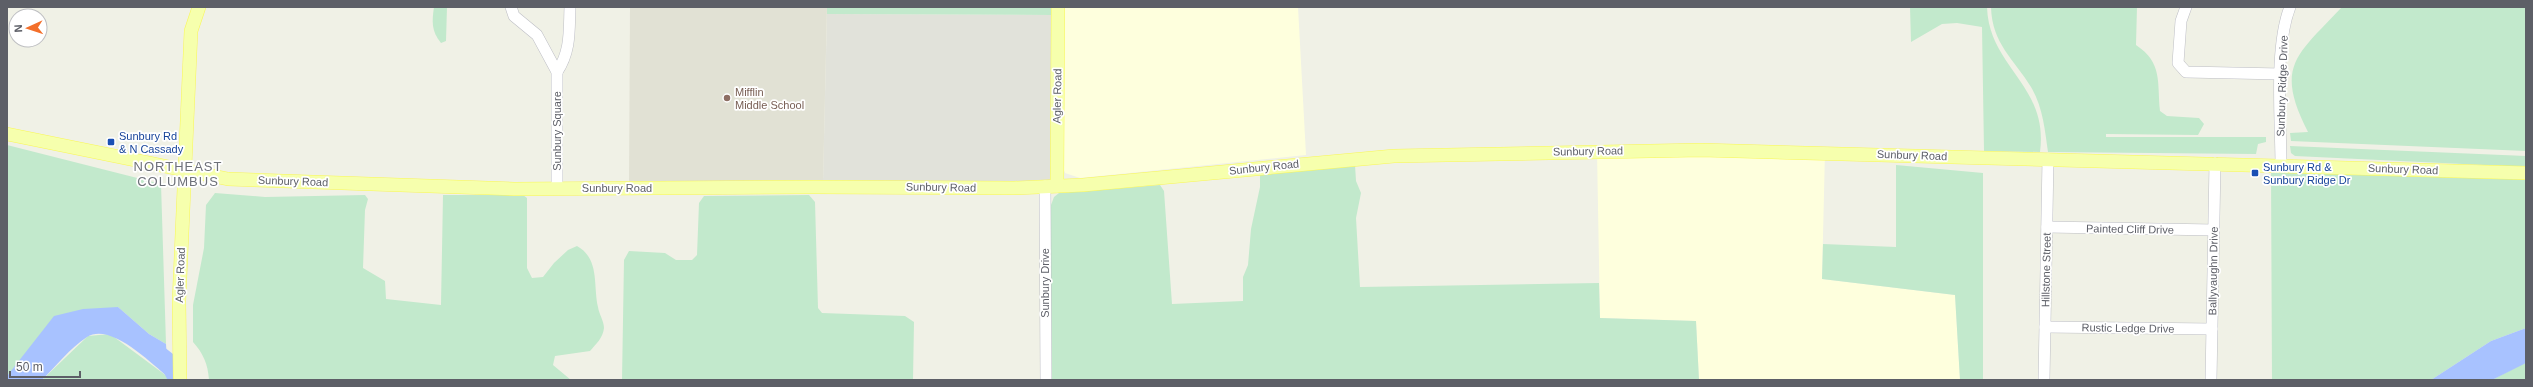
<svg xmlns="http://www.w3.org/2000/svg" width="2533" height="387" font-family="Arial,sans-serif">
<style>
.commercial{fill:#feffdd}
.industrial{fill:#e1e2da}
.education{fill:#e1e1d4}
.green{fill:#c2e9cc}
.water{fill:#a8c2ff}
.lines{fill:none;stroke-linecap:round;stroke-linejoin:round}
.river{stroke:#a8c2ff;stroke-width:17}
.minor-casing{stroke:#bdbec5;stroke-width:12}
.major-casing{stroke:#f9f756;stroke-width:14}
.minor{stroke:#fff;stroke-width:11}
.major{stroke:#f6ffad;stroke-width:13}
.education-dot{fill:#8d6e63;stroke:#fff;stroke-width:1.5}
.transit-dot{fill:#1a4fb4;stroke:#fff;stroke-width:1.5}
.labels{text-anchor:middle;stroke-width:3.5;stroke-linejoin:round;paint-order:stroke}
.street-label{font-size:11px;fill:#5d5f67;stroke:#fff}
.education-label{font-size:11px;fill:#785e54;stroke:#fff;text-anchor:start}
.transit-label{font-size:11px;fill:#164399;stroke:#fff;text-anchor:start}
.quarter-label{font-size:13px;letter-spacing:1px;fill:#6e7179;stroke:#fff}
</style>
<rect width="100%" height="100%" fill="#f0f1e6"/>
<g class="commercial">
<path d="M1062 7H1298L1306 155 1080 178 1065 173 1063 168Z"/>
<path d="M1597 151H1825L1822 279 1955 295 1960 380H1699L1696 321 1600 318Z"/>
</g>
<path class="industrial" d="M827 14 1062 15 1053 186 823 182Z"/>
<path class="education" d="M630 7H827L823 182 629 184Z"/>
<g class="green">
<path d="M434 7H447L446 41 441 43C431 31 432 21 434 7Z"/>
<path d="M827 7H1051V15L827 14Z"/>
<path d="M1910 7H1987C1989 68 2049 85 2040 152L1984 151 1982 27 1957 23 1942 24 1911 42Z"/>
<path d="M1991 7H2137L2136 45C2163 63 2157 82 2160 111L2167 116 2199 118 2204 124 2198 135 2106 134V137H2266V142L2258 144 2256 154 2048 152C2045 131 2043 107 2031 87 2014 59 1992 44 1991 7Z"/>
<path d="M2342 7H2526V151L2291 141 2290 133 2308 132C2274 66 2297 55 2342 7Z"/>
<path d="M7 145 161 184 166 344 149 334 118 307 20 362 7 376Z"/>
<path d="M2290 146 2526 156V167L2295 156 2291 153Z"/>
<path d="M1355 165 1356 181 1361 193 1356 218 1360 287 1599 283 1600 318 1696 321 1699 380H1051V205L1054 197 1059 193 1160 185 1164 191 1172 304 1243 301V277L1248 265 1251 229 1260 187V173Z"/>
<path d="M1896 165 1983 173V380H1960L1955 295 1822 279 1823 244 1896 247Z"/>
<path d="M2271 170 2526 178V328L2491 341 2431 380H2272Z"/>
<path d="M215 193 265 197 365 195 368 199 365 210 363 268 385 281 386 299 441 305 443 195H523L527 198V268L532 278 543 277 554 263 568 250 577 246C600 259 593 285 598 307 599 314 604 321 604 328 603 338 596 344 590 351L555 356 553 365 571 380H209C208 364 203 353 193 342V305L204 248 206 205Z"/>
<path d="M809 195 815 202 818 308 822 313 905 316 914 322 913 380H622L624 260 629 251 665 253 676 260H692L697 255 699 203 704 196Z"/>
<path d="M110 334 168 377V380H42L88 336Z"/>
<path d="M2526 363V380H2492L2522 364Z"/>
</g>
<g class="water">
<path d="M118 307 149 334 166 344 168 377C150 362 110 322 87 337 70 348 56 366 42 380H7V376L54 316 83 309Z"/>
<path d="M2526 328V363L2492 380H2431L2491 341Z"/>
</g>
<g class="lines">
<path class="river" d="M149 346 168 361 177 380"/>
<defs>
<g id="minor">
<path d="M511 7 514 16 537 35 557 72V189"/>
<path d="M2186 7 2181 21 2178 63 2186 72 2281 74"/>
<path d="M557 72C571 51 569 31 570 7"/>
<path d="M2281 166C2281 120 2274 48 2290 7"/>
<path d="M1045 186 1046 380"/>
<path d="M2047 227 2214 230"/>
<path d="M2045 327 2212 329"/>
<path d="M2044 380 2048 159"/>
<path d="M2211 380 2215 163"/>
</g>
<g id="major">
<path d="M7 134 228 179 514 189 815 187 1014 188 1083 185 1394 156 1701 150 2526 173"/>
<path d="M1057 186 1058 7"/>
<path d="M180 380 179 301 191 31 199 7"/>
</g>
</defs>
<use href="#minor" class="minor-casing"/>
<use href="#major" class="major-casing"/>
<use href="#minor" class="minor"/>
<use href="#major" class="major"/>
</g>
<circle class="education-dot" cx="727" cy="98" r="4"/>
<g class="transit-dot">
<rect x="107" y="138" width="8" height="8" rx="2"/>
<rect x="2251" y="169" width="8" height="8" rx="2"/>
</g>
<g class="labels">
<g class="street-label">
<text transform="translate(2282 86) rotate(-88)" y="4">Sunbury Ridge Drive</text>
<text transform="translate(1057 96) rotate(-89)" y="4">Agler Road</text>
<text transform="translate(557 131) rotate(-90)" y="4">Sunbury Square</text>
<text transform="translate(1588 151) rotate(-1)" y="4">Sunbury Road</text>
<text transform="translate(1912 155) rotate(2)" y="4">Sunbury Road</text>
<text transform="translate(1264 167) rotate(-6)" y="4">Sunbury Road</text>
<text transform="translate(2403 169) rotate(2)" y="4">Sunbury Road</text>
<text transform="translate(293 181) rotate(2)" y="4">Sunbury Road</text>
<text transform="translate(941 187) rotate(1)" y="4">Sunbury Road</text>
<text x="617" y="192">Sunbury Road</text>
<text transform="translate(2130 229) rotate(1)" y="4">Painted Cliff Drive</text>
<text transform="translate(2046 270) rotate(-89)" y="4">Hillstone Street</text>
<text transform="translate(2213 271) rotate(-89)" y="4">Ballyvaughn Drive</text>
<text transform="translate(180 275) rotate(-88)" y="4">Agler Road</text>
<text transform="translate(1045 283) rotate(-90)" y="4">Sunbury Drive</text>
<text transform="translate(2128 328) rotate(1)" y="4">Rustic Ledge Drive</text>
</g>
<g class="education-label">
<text x="735" y="96">Mifflin<tspan x="735" dy="13">Middle School</tspan></text>
</g>
<g class="transit-label">
<text x="119" y="140">Sunbury Rd<tspan x="119" dy="13">&amp; N Cassady</tspan></text>
<text x="2263" y="171">Sunbury Rd &amp;<tspan x="2263" dy="13">Sunbury Ridge Dr</tspan></text>
</g>
<g class="quarter-label">
<text x="178" y="171">NORTHEAST<tspan x="178" dy="15">COLUMBUS</tspan></text>
</g>
</g>
<rect width="2533" height="387" fill="none" stroke="#5d5f67" stroke-width="16"/>
<g transform="translate(28 28) rotate(267)"><circle r="19" fill="#ffffff" stroke="#bebfc2"/>
<path d="M0-3L7 15L0 10L-7 15Z" fill="#f36f2a"/>
<text y="-6" font-size="11" font-weight="bold" text-anchor="middle" fill="#5d5f67">N</text>
</g>
<path d="M10 371v6h70v-6" fill="none" stroke="#5d5f67" stroke-width="2"/>
<text x="16" y="371" font-size="12" fill="#5d5f67" stroke="#ffffff" stroke-width="3" paint-order="stroke">50 m</text>
</svg>
